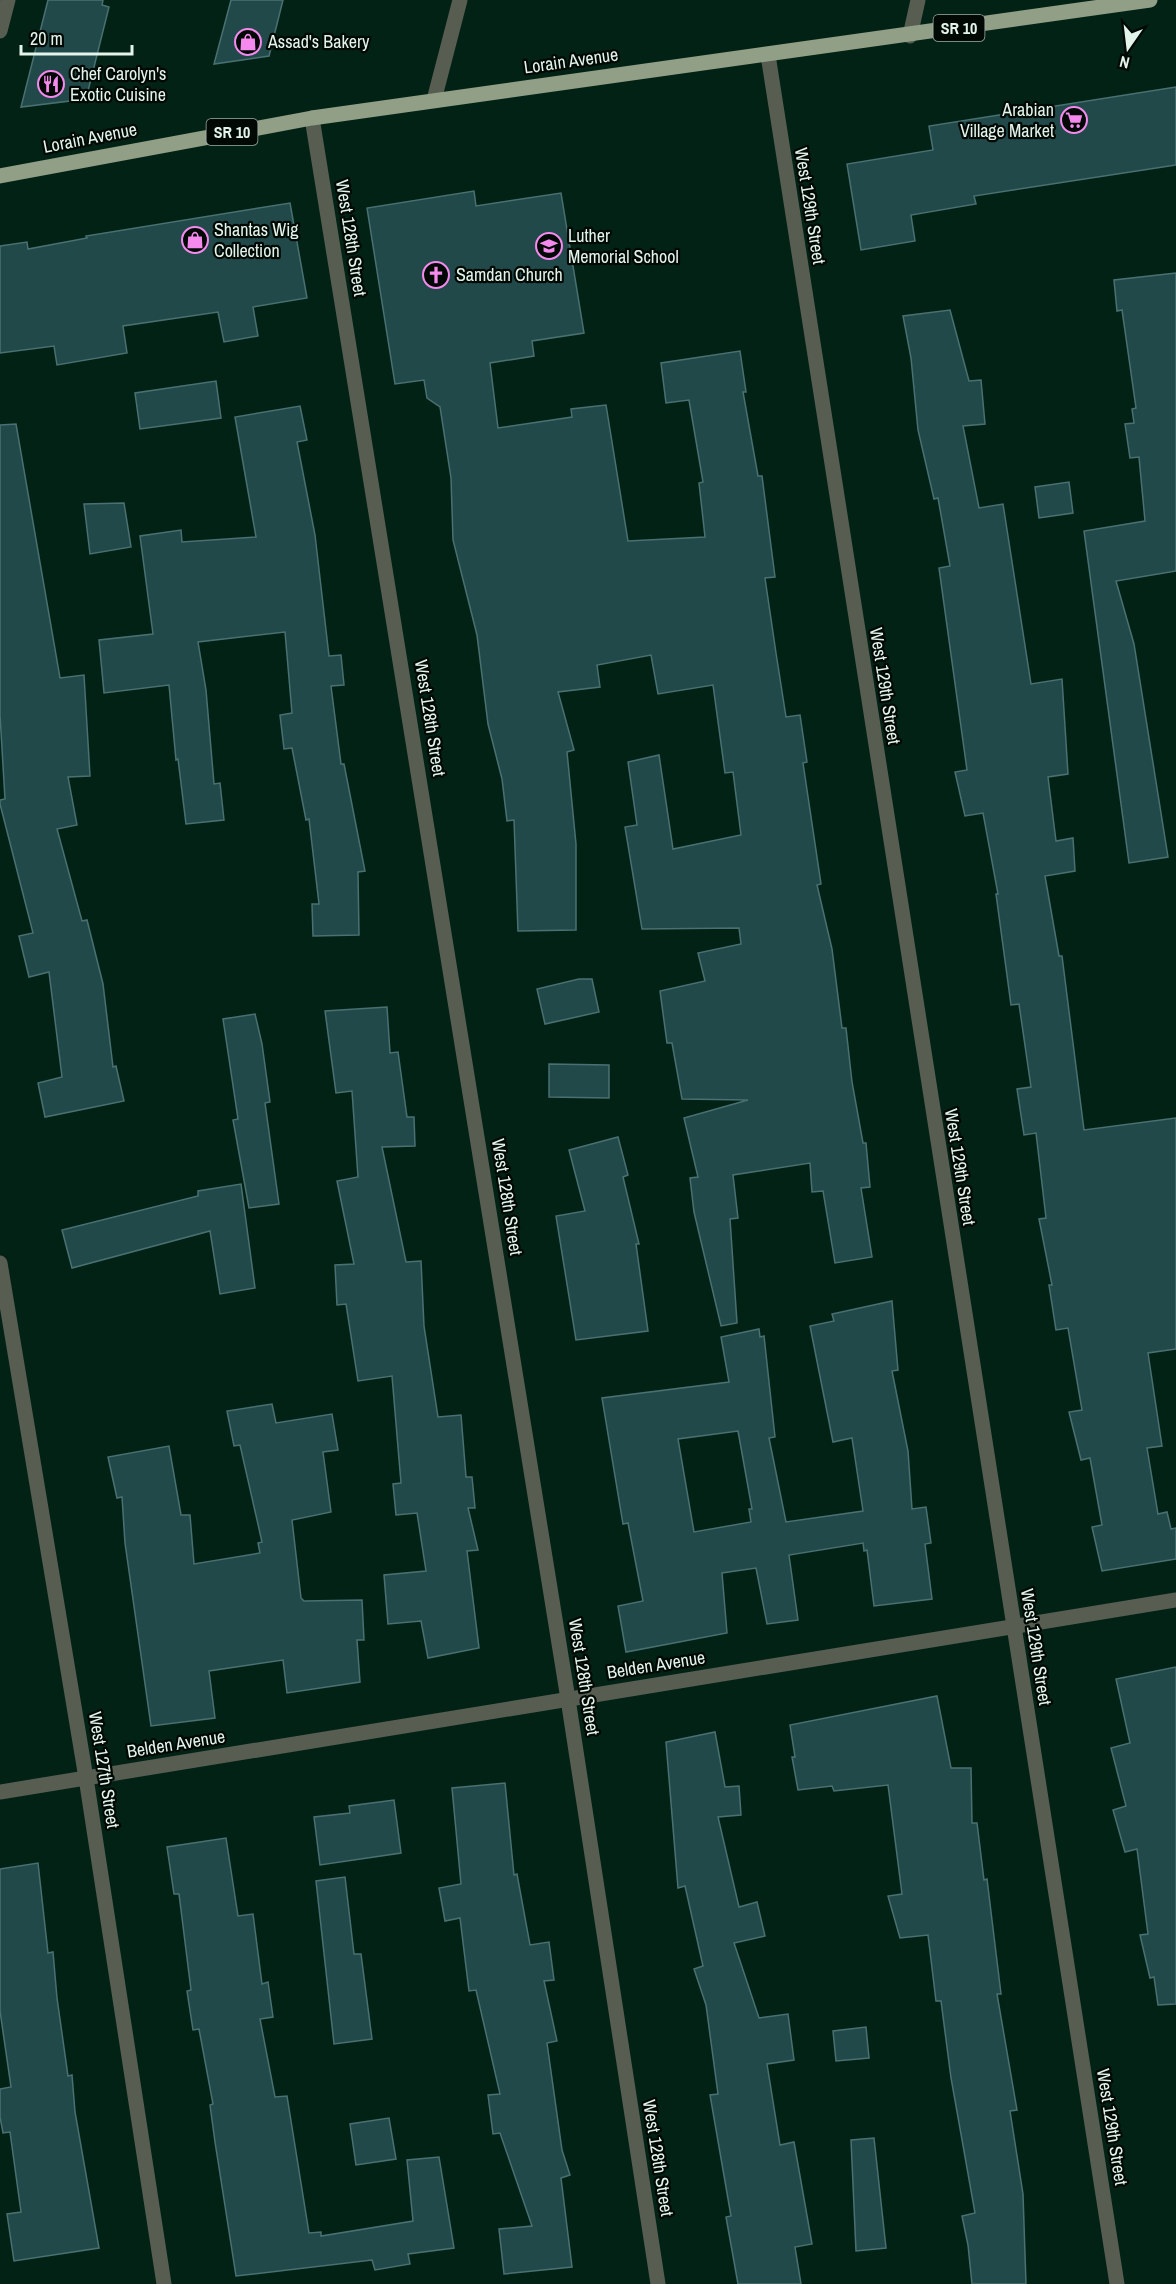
<svg xmlns="http://www.w3.org/2000/svg" width="1176" height="2284" font-family="'Archivo Narrow',sans-serif">
<style>
.building{fill:#22494a;stroke:#497171;stroke-width:1.5;fill-rule:evenodd}
.lines{fill:none;stroke-linecap:round;stroke-linejoin:round}
.minor{stroke:#575d51;stroke-width:15}
.major{stroke:#929f87;stroke-width:15}
.labels{text-anchor:middle;stroke-width:4.5;stroke-linejoin:round;paint-order:stroke}
.shield{fill:#010905;stroke:#9faea6;stroke-width:1.5}
.shield-label{font-size:16px;font-weight:bold;fill:#e3f4eb}
.poi-label{font-size:18px;fill:#e3f4eb;stroke:#010905;text-anchor:start}
.street-label{font-size:18px;fill:#e3f4eb;stroke:#010905}
</style>
<rect width="100%" height="100%" fill="#032216"/>
<g class="building">
<path d="M48 0H103L102 5 109 7 86 99 21 107Z"/>
<path d="M231 0H283L269 56 214 64Z"/>
<path d="M1176 87V165L974 196 976 204 911 215 915 241 861 250 847 164 933 150 929 126Z"/>
<path d="M474 191 476 206 561 193 584 333 532 341 534 356 490 363 498 428 572 417 571 409 606 405 628 541 705 537 699 483 703 482 689 400 666 403 661 363 740 351 746 392H743L758 476H762L775 577 765 578 776 653 786 717 800 715 807 762 803 763 821 884 817 885 832 949 842 1028H846L852 1082 863 1143H866L870 1187 861 1188 872 1257 835 1263 823 1191 812 1192 810 1163 733 1175 738 1218 730 1219 737 1323 721 1326 694 1212 690 1178 698 1177 684 1118 748 1100 682 1099 672 1043H667L660 991 705 981 698 953 741 944 739 928 642 929 625 827 637 825 628 762 659 755 673 849 741 835 733 772 725 773 713 685 658 694 651 655 597 665 600 687 558 692 574 750 567 752 576 844V930L518 931 514 820 507 821 502 779 488 724 477 635 453 540 451 478 440 407 427 398 424 380 395 384 367 208Z"/>
<path d="M290 203 307 298 253 307 258 336 224 342 218 312 123 326 127 353 57 365 54 346 0 353V246L27 242 28 249 87 238 86 236Z"/>
<path d="M1176 273V571L1116 581 1134 644 1168 857 1129 863 1084 531 1145 521 1139 457 1130 458 1125 424 1134 423 1132 409 1136 408 1122 310 1117 311 1114 280Z"/>
<path d="M950 310 969 381 981 380 985 424 963 426 979 508 1003 504 1031 684 1062 679 1068 774 1048 777 1056 841 1073 838 1075 871 1045 876 1059 956H1062L1084 1130 1176 1118V1349L1148 1353 1162 1446 1147 1448 1158 1514 1167 1512 1171 1529 1176 1528V1559L1102 1571 1092 1527 1102 1525 1090 1458 1081 1460 1069 1412 1082 1410 1068 1328 1056 1330 1049 1285H1052L1039 1219 1046 1218 1036 1133 1024 1135 1017 1089 1031 1087 1019 1004 1011 1005 996 894H998L983 813 965 816 955 772 967 770 939 568 950 566 938 498 934 499 918 430 911 358 903 316Z"/>
<path d="M216 381 221 418 140 429 135 393Z"/>
<path d="M300 406 307 440 297 442 315 535 329 656 341 655 344 685 331 686 341 764H344L365 871 358 872 359 935 313 936 312 904H319L309 819 306 820 292 748 284 749 280 715 292 713 285 632 198 642 206 690 214 784 220 783 224 820 186 824 178 759 176 760 169 685 104 693 99 640 153 634 140 536 181 530 182 542 256 537 235 417Z"/>
<path d="M16 424 60 678 84 675 90 776 68 777 77 825 57 829 82 921 87 920 103 984 113 1067 116 1066 124 1101 45 1117 38 1083 62 1077 49 972 29 977 19 936 33 933 0 804V800L5 799 0 715V425Z"/>
<path d="M1069 482 1073 513 1039 518 1035 487Z"/>
<path d="M124 503 131 547 90 554 84 504Z"/>
<path d="M579 979H592L599 1012 545 1024 537 989Z"/>
<path d="M387 1007 390 1053 398 1052 407 1117H414L415 1146 382 1147 406 1262 421 1261 424 1326 438 1417 461 1415 466 1477H472L475 1508H468L478 1550 467 1551 479 1648 428 1658 421 1621 388 1624 384 1575 426 1571 417 1513 396 1515 393 1484 401 1483 392 1376 358 1381 346 1304 337 1305 335 1265 354 1264 337 1181 358 1177 352 1091 336 1093 325 1011Z"/>
<path d="M255 1014 262 1044 270 1102 265 1103 279 1204 249 1208 233 1120 238 1119 223 1019Z"/>
<path d="M549 1064 609 1065V1098L549 1097Z"/>
<path d="M618 1137 628 1175 623 1177 639 1244H636L648 1331 576 1340 556 1216 585 1211 569 1150Z"/>
<path d="M241 1184 255 1288 220 1294 210 1231 72 1268 62 1230 198 1196V1191Z"/>
<path d="M892 1301 898 1370 892 1371 908 1451 912 1509 926 1507 931 1543 925 1544 932 1599 874 1606 867 1550 864 1551 863 1543 789 1555 798 1620 767 1624 756 1568 722 1573 727 1633 626 1652 618 1606 643 1601 628 1523 623 1524 602 1398 729 1382 721 1337 759 1329 760 1337 764 1336 775 1437 769 1438 786 1522 863 1511 852 1438 833 1442 810 1326 834 1321 832 1314ZM738 1431 752 1509H749L751 1522 694 1532 678 1439Z"/>
<path d="M272 1404 276 1423 332 1414 338 1450 323 1452 331 1512 292 1520 301 1598 304 1601 362 1600 364 1640H357L360 1682 287 1693 283 1660 209 1671 215 1718 151 1726 125 1543 122 1497 117 1498 108 1457 169 1446 181 1515H190L194 1564 260 1553 258 1543 262 1542 240 1445 234 1446 227 1411Z"/>
<path d="M1176 1667V2004L1158 2005 1154 1977 1150 1978 1140 1935 1148 1934 1137 1849 1125 1852 1113 1810 1126 1806 1111 1748 1130 1743 1116 1679Z"/>
<path d="M937 1696 951 1768H971L972 1823H977L984 1880 987 1879 1001 1994H997L1017 2110 1010 2111 1023 2194 1026 2284H972L968 2245 962 2216 975 2213 951 2078 941 2001H936L928 1935 900 1938 888 1896 902 1894 888 1785 834 1791 832 1786 798 1790 792 1757H795L790 1725Z"/>
<path d="M715 1732 725 1787 739 1786 741 1815 718 1817 739 1907 757 1902 765 1936 734 1943 759 2018 788 2014 794 2060 767 2064 780 2145 794 2142 812 2244 795 2247 801 2284H738L726 2217 731 2216 710 2095 718 2094 706 2005 694 1969 703 1966 685 1886 678 1888 666 1742Z"/>
<path d="M505 1783 514 1875 517 1874 530 1945 549 1942 554 1980 544 1981 557 2041 547 2043 562 2150 570 2175 561 2178 572 2267 504 2274 499 2229 532 2226 500 2133 493 2134 488 2095 500 2094 476 1990 469 1991 460 1918 445 1921 439 1888 461 1884 452 1788Z"/>
<path d="M394 1800 401 1853 320 1865 314 1817 350 1813 349 1806Z"/>
<path d="M226 1838 238 1916 253 1914 262 1984 268 1982 273 2017 260 2019 275 2097 287 2096 309 2233 321 2232V2236L413 2221 407 2160 439 2157 454 2248 408 2254 410 2264 375 2270 372 2260 236 2276 215 2142 210 2105 213 2104 199 2029 193 2030 187 1991 191 1990 179 1894H174L167 1847Z"/>
<path d="M38 1863 48 1953 53 1952 57 1998 68 2076 72 2075 75 2112 99 2248 14 2261 7 2214 21 2212 10 2132 3 2133 0 2117V2089L11 2087 0 2011V1869Z"/>
<path d="M345 1877 354 1954H361L372 2039 334 2044 316 1881Z"/>
<path d="M866 2027 869 2058 836 2061 833 2031Z"/>
<path d="M389 2118 396 2159 356 2165 350 2124Z"/>
<path d="M874 2138 886 2248 856 2251 851 2140Z"/>
</g>
<g class="lines">
<g class="minor">
<path d="M0 31 8 0"/>
<path d="M910 36 918 0"/>
<path d="M768 55 1117 2284"/>
<path d="M434 100 460 0"/>
<path d="M312 118 568 1699 658 2284"/>
<path d="M0 1263 86 1778 164 2284"/>
<path d="M0 1792 1176 1600"/>
</g>
<path class="major" d="M0 176 312 118 1150 0"/>
</g>
<defs>
<symbol id="shop-ring" viewBox="-11 -11 22 22"><circle r="9.5" fill="#010905" stroke="#f689ed" stroke-width="1.5"/><path d="M-5-2.5h2.3a2.7 3.5 0 0 1 5.4 0H5L5.5 6h-11ZM-1.5-2.5h3a1.5 2.3 0 0 0-3 0Z" fill="#f689ed"/></symbol>
<symbol id="restaurant-ring" viewBox="-11 -11 22 22"><circle r="9.5" fill="#010905" stroke="#f689ed" stroke-width="1.5"/><path d="M-5-6h1v4h1v-4h1v4h1v-4h1v5L-1.5 .5V6h-2V.5L-5-1ZM5-6V6H3V1.5H1.5Q1.5-4 5-6Z" fill="#f689ed"/></symbol>
<symbol id="supermarket-ring" viewBox="-11 -11 22 22"><circle r="9.5" fill="#010905" stroke="#f689ed" stroke-width="1.5"/><path d="M-6-5.5h2.5l.6 2H6L4.5 2H-2.5L-4.4-4H-6ZM-1.5 3.2a1.3 1.3 0 1 0 .1 0ZM3 3.2a1.3 1.3 0 1 0 .1 0Z" fill="#f689ed"/></symbol>
<symbol id="school-ring" viewBox="-11 -11 22 22"><circle r="9.5" fill="#010905" stroke="#f689ed" stroke-width="1.5"/><path d="M0-5L7-2L0 1L-7-2ZM-4 1L0 2.5L4 1V4Q0 6-4 4Z" fill="#f689ed"/></symbol>
<symbol id="church-ring" viewBox="-11 -11 22 22"><circle r="9.5" fill="#010905" stroke="#f689ed" stroke-width="1.5"/><path d="M-1.2-6h2.4v3.5h3.3v2.4h-3.3V6h-2.4V-.1h-3.3v-2.4h3.3Z" fill="#f689ed"/></symbol>
</defs>
<g fill-rule="evenodd">
<use href="#shop-ring" x="233" y="27" width="30" height="30"/>
<use href="#restaurant-ring" x="36" y="69" width="30" height="30"/>
<use href="#supermarket-ring" x="1059" y="105" width="30" height="30"/>
<use href="#shop-ring" x="180" y="225" width="30" height="30"/>
<use href="#school-ring" x="534" y="231" width="30" height="30"/>
<use href="#church-ring" x="421" y="260" width="30" height="30"/>
</g>
<g class="labels">
<g class="shield">
<rect x="933.5" y="15" width="51" height="26" rx="4.5"/>
<rect x="206.5" y="119" width="51" height="26" rx="4.5"/>
</g>
<g class="shield-label">
<text x="959" y="34">SR 10</text>
<text x="232" y="138">SR 10</text>
</g>
<g class="poi-label">
<text x="268" y="48">Assad's Bakery</text>
<text x="70" y="80">Chef Carolyn's<tspan x="70" dy="21">Exotic Cuisine</tspan></text>
<text x="1054" y="116" text-anchor="end">Arabian<tspan x="1054" dy="21">Village Market</tspan></text>
<text x="214" y="236">Shantas Wig<tspan x="214" dy="21">Collection</tspan></text>
<text x="568" y="242">Luther<tspan x="568" dy="21">Memorial School</tspan></text>
<text x="456" y="281">Samdan Church</text>
</g>
<g class="street-label">
<text transform="translate(571 61) rotate(-8)" y="6">Lorain Avenue</text>
<text transform="translate(90 138) rotate(-11)" y="6">Lorain Avenue</text>
<text transform="translate(810 206) rotate(81)" y="6">West 129th Street</text>
<text transform="translate(351 238) rotate(81)" y="6">West 128th Street</text>
<text transform="translate(885 686) rotate(81)" y="6">West 129th Street</text>
<text transform="translate(430 718) rotate(81)" y="6">West 128th Street</text>
<text transform="translate(960 1167) rotate(81)" y="6">West 129th Street</text>
<text transform="translate(507 1197) rotate(81)" y="6">West 128th Street</text>
<text transform="translate(1036 1647) rotate(81)" y="6">West 129th Street</text>
<text transform="translate(656 1665) rotate(-9)" y="6">Belden Avenue</text>
<text transform="translate(584 1677) rotate(81)" y="6">West 128th Street</text>
<text transform="translate(176 1744) rotate(-9)" y="6">Belden Avenue</text>
<text transform="translate(104 1770) rotate(81)" y="6">West 127th Street</text>
<text transform="translate(1112 2127) rotate(81)" y="6">West 129th Street</text>
<text transform="translate(658 2158) rotate(81)" y="6">West 128th Street</text>
</g>
</g>
<g transform="translate(1128 48) rotate(194)" stroke="#010905" stroke-width="4.5" paint-order="stroke">
<path d="M0-4.5L10 22L0 15L-10 22Z" fill="#e3f4eb"/>
<text y="-9" font-size="16" font-weight="bold" text-anchor="middle" fill="#e3f4eb">N</text>
</g>
<path d="M21 45v9h111v-9" fill="none" stroke="#e3f4eb" stroke-width="3"/>
<text x="30" y="45" font-size="18" fill="#e3f4eb" stroke="#010905" stroke-width="4.5" paint-order="stroke">20 m</text>
</svg>
